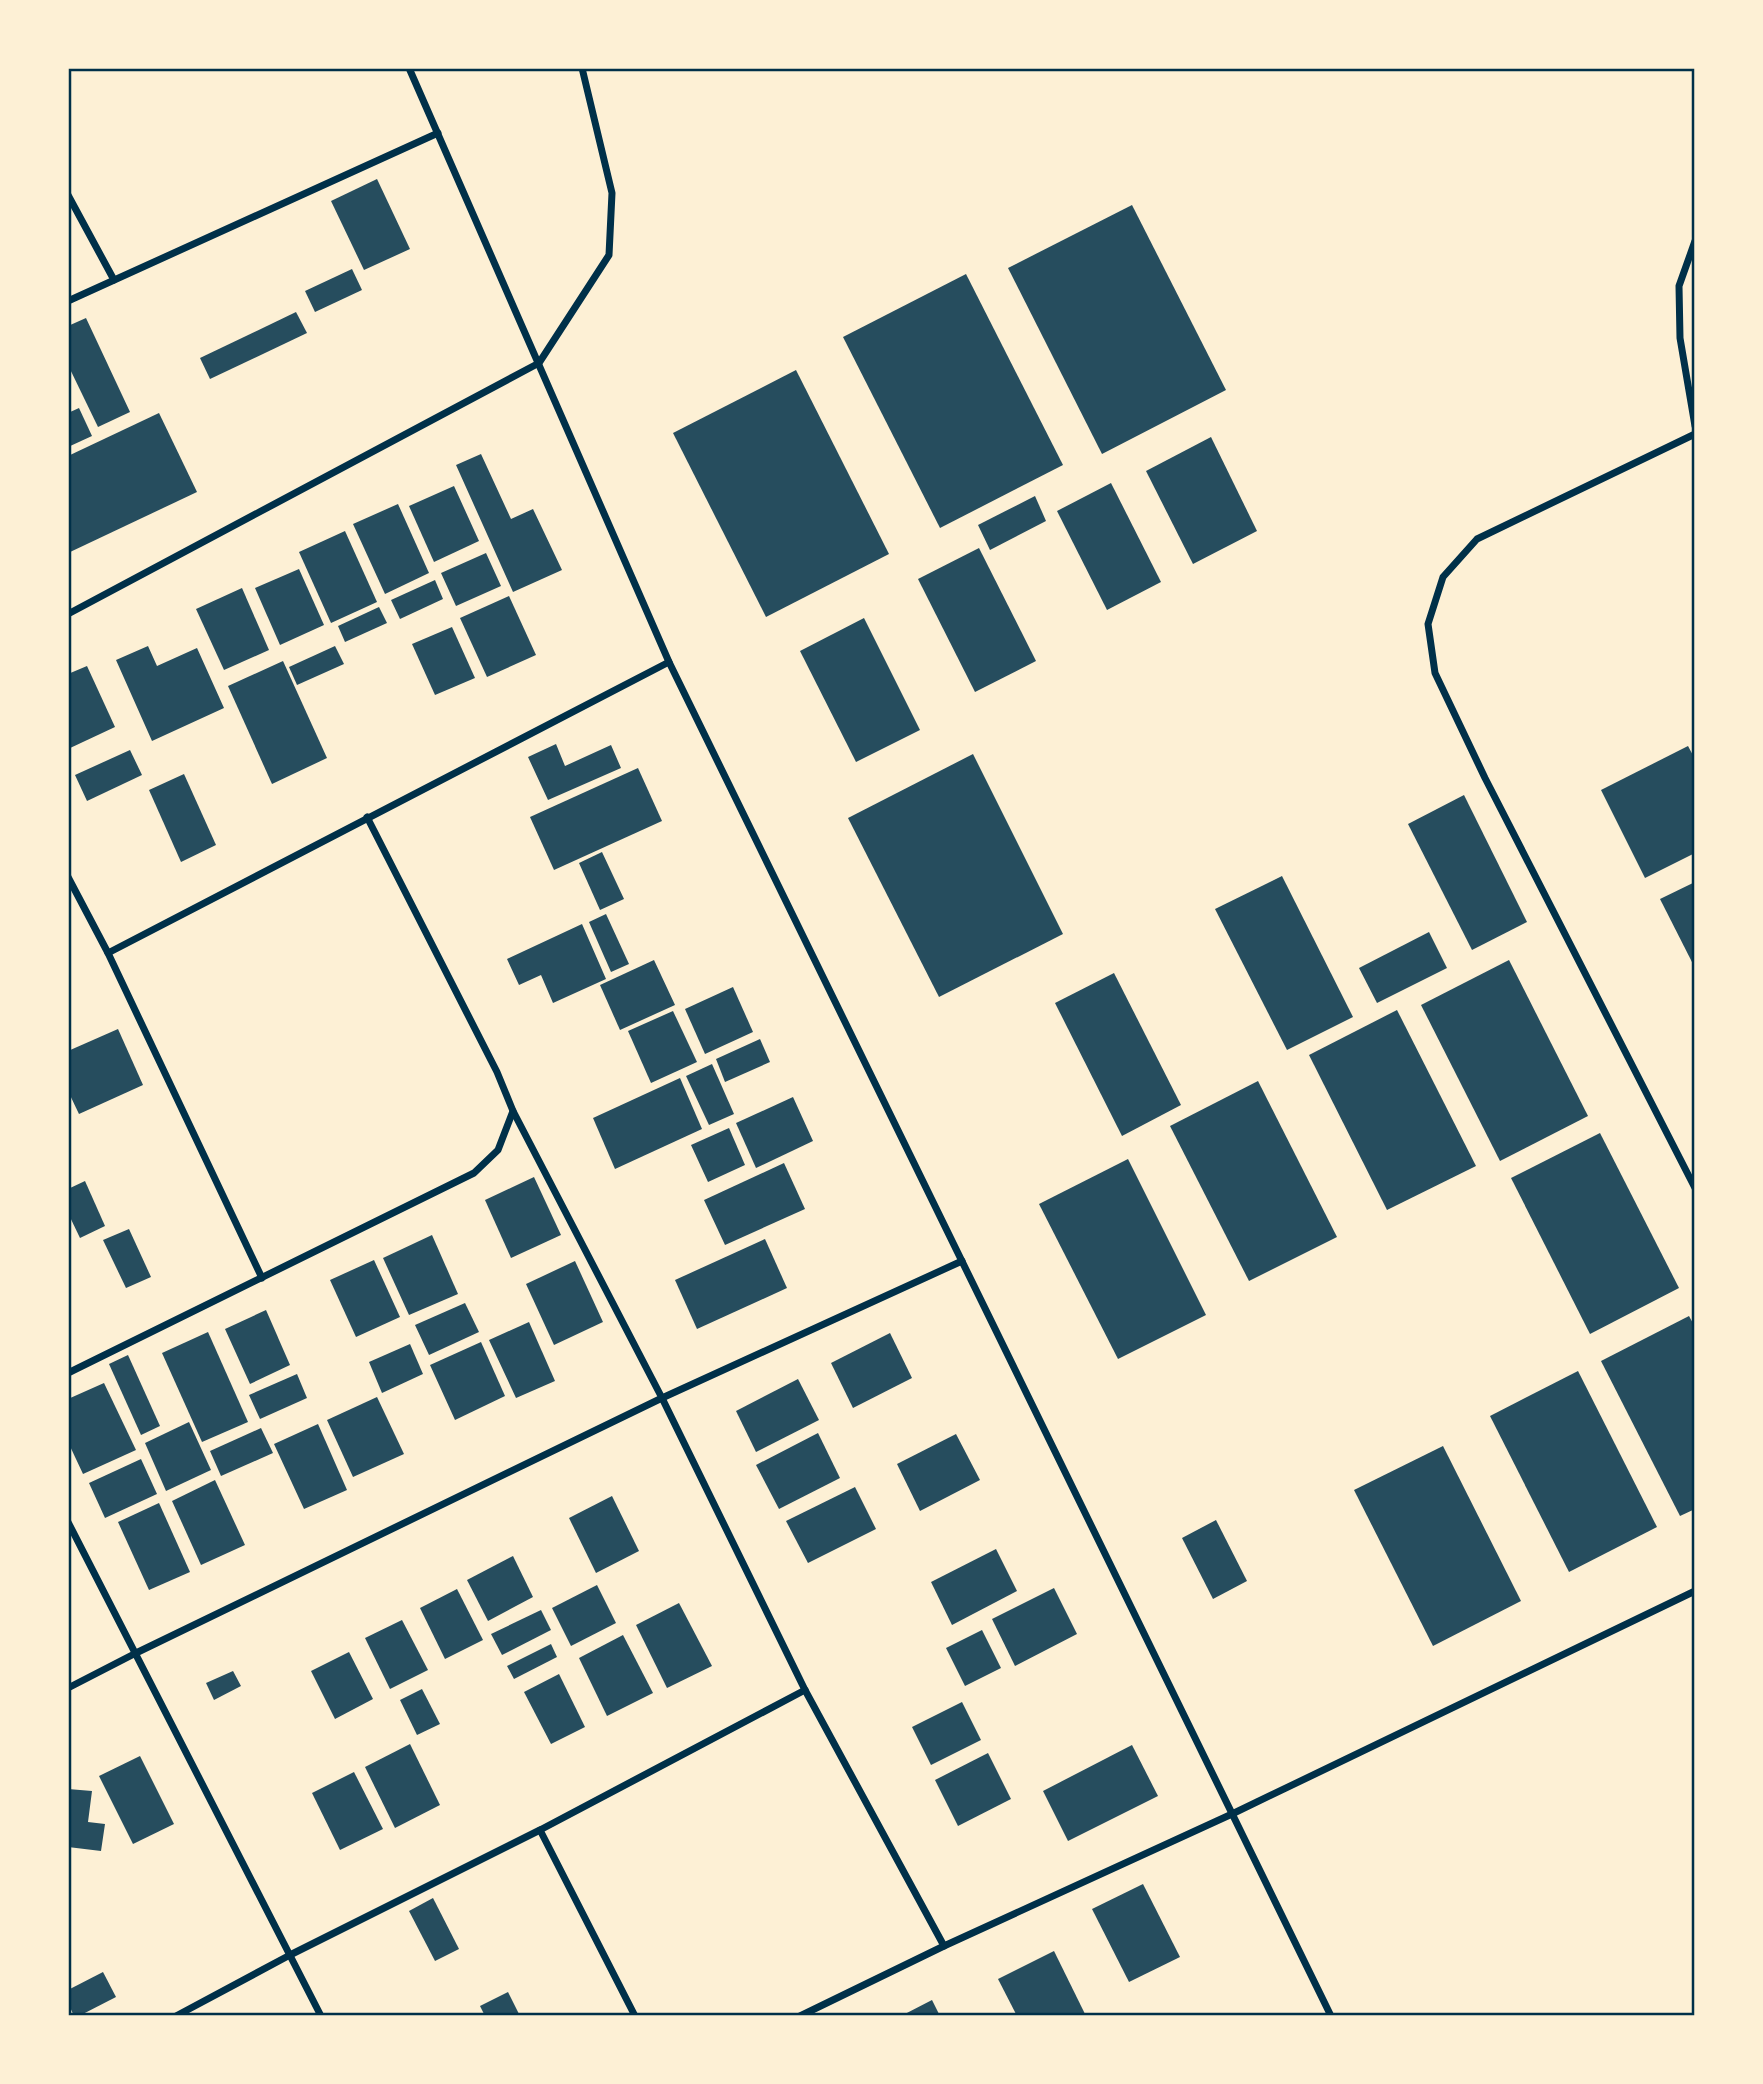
<svg xmlns="http://www.w3.org/2000/svg" width="1763" height="2084" font-family="'PT Sans',sans-serif">
<style>
.building{fill:#264d5e}
.lines{fill:none;stroke-linecap:round;stroke-linejoin:round}
.minor{stroke:#003049;stroke-width:7}
.neatline{fill:none;stroke:#003049;stroke-width:2.5}
</style>
<rect width="100%" height="100%" fill="#fdf0d5"/>
<g class="building">
<path d="M377 179 410 249 364 270 331 201Z"/>
<path d="M1132 205 1226 390 1102 454 1008 268Z"/>
<path d="M352 269 362 290 315 312 305 291Z"/>
<path d="M966 274 1063 465 940 528 843 337Z"/>
<path d="M296 312 307 333 210 379 200 358Z"/>
<path d="M86 318 130 412 98 427 68 365V326Z"/>
<path d="M796 370 889 554 766 617 673 433Z"/>
<path d="M79 408 92 436 68 447V413Z"/>
<path d="M159 413 197 492 68 553V456Z"/>
<path d="M1211 437 1257 531 1193 564 1146 471Z"/>
<path d="M481 454 511 519 533 509 562 570 513 592 456 465Z"/>
<path d="M1111 483 1161 582 1107 610 1057 511Z"/>
<path d="M454 486 479 541 434 562 409 506Z"/>
<path d="M1035 496 1046 521 990 550 978 525Z"/>
<path d="M398 504 429 573 385 594 353 524Z"/>
<path d="M345 531 377 602 331 623 299 552Z"/>
<path d="M979 548 1036 661 975 692 918 579Z"/>
<path d="M486 553 501 586 456 606 441 573Z"/>
<path d="M299 569 324 625 280 645 255 588Z"/>
<path d="M435 580 443 599 400 619 391 600Z"/>
<path d="M242 588 269 650 224 670 196 609Z"/>
<path d="M509 596 536 655 487 677 460 618Z"/>
<path d="M379 607 387 623 345 642 338 626Z"/>
<path d="M864 618 920 730 856 762 800 651Z"/>
<path d="M452 627 475 678 435 695 412 644Z"/>
<path d="M148 646 157 666 197 648 224 708 152 741 116 660Z"/>
<path d="M335 646 344 664 297 685 289 667Z"/>
<path d="M283 661 327 758 272 784 228 686Z"/>
<path d="M87 666 115 727 68 749V674Z"/>
<path d="M556 744 565 766 611 745 621 768 548 800 528 757Z"/>
<path d="M1688 746 1695 759V853L1645 878 1601 790Z"/>
<path d="M130 750 142 775 87 801 75 775Z"/>
<path d="M973 754 1063 934 939 997 848 818Z"/>
<path d="M638 768 662 821 554 870 530 817Z"/>
<path d="M184 774 216 845 181 862 149 790Z"/>
<path d="M1464 795 1527 922 1472 950 1408 824Z"/>
<path d="M602 852 624 899 600 910 579 863Z"/>
<path d="M1282 876 1353 1017 1287 1050 1215 909Z"/>
<path d="M1695 882V968L1660 899Z"/>
<path d="M606 914 629 964 611 972 589 922Z"/>
<path d="M582 924 606 979 553 1003 541 975 519 985 507 959Z"/>
<path d="M1429 932 1447 968 1377 1003 1359 968Z"/>
<path d="M654 960 675 1005 620 1030 600 985Z"/>
<path d="M1509 960 1588 1116 1500 1161 1421 1005Z"/>
<path d="M1114 973 1181 1105 1122 1136 1055 1003Z"/>
<path d="M733 987 753 1032 705 1054 685 1009Z"/>
<path d="M1397 1010 1476 1166 1387 1210 1309 1055Z"/>
<path d="M673 1011 697 1062 651 1083 628 1031Z"/>
<path d="M118 1029 143 1085 79 1114 68 1091V1051Z"/>
<path d="M760 1039 770 1062 725 1082 716 1059Z"/>
<path d="M712 1064 734 1114 709 1125 686 1076Z"/>
<path d="M680 1078 702 1129 615 1169 593 1118Z"/>
<path d="M1258 1081 1337 1237 1249 1281 1170 1126Z"/>
<path d="M793 1097 813 1141 756 1168 736 1123Z"/>
<path d="M729 1128 745 1165 708 1182 691 1145Z"/>
<path d="M1600 1133 1679 1288 1590 1334 1511 1178Z"/>
<path d="M1128 1159 1206 1315 1118 1359 1039 1204Z"/>
<path d="M784 1163 805 1209 725 1245 704 1200Z"/>
<path d="M534 1177 561 1235 511 1258 485 1200Z"/>
<path d="M85 1181 105 1226 80 1238 68 1213V1189Z"/>
<path d="M129 1229 151 1277 126 1288 103 1240Z"/>
<path d="M432 1235 458 1294 409 1315 383 1258Z"/>
<path d="M765 1239 787 1288 697 1329 675 1280Z"/>
<path d="M374 1260 400 1317 356 1337 330 1280Z"/>
<path d="M575 1261 603 1322 554 1345 526 1284Z"/>
<path d="M465 1303 479 1332 429 1355 415 1325Z"/>
<path d="M266 1310 290 1365 250 1384 225 1329Z"/>
<path d="M1689 1316 1695 1327V1509L1680 1516 1601 1361Z"/>
<path d="M529 1322 555 1381 516 1398 489 1340Z"/>
<path d="M208 1332 248 1422 202 1442 162 1353Z"/>
<path d="M890 1333 912 1378 853 1408 831 1363Z"/>
<path d="M481 1342 505 1396 455 1420 430 1365Z"/>
<path d="M410 1344 423 1374 382 1393 369 1362Z"/>
<path d="M128 1355 160 1426 141 1435 109 1364Z"/>
<path d="M1578 1371 1657 1527 1569 1572 1490 1416Z"/>
<path d="M297 1374 307 1398 260 1419 249 1395Z"/>
<path d="M798 1379 819 1420 756 1452 736 1411Z"/>
<path d="M104 1383 136 1450 83 1474 68 1442V1399Z"/>
<path d="M377 1397 404 1454 353 1477 327 1420Z"/>
<path d="M189 1422 211 1470 166 1491 145 1443Z"/>
<path d="M318 1424 347 1490 304 1509 274 1444Z"/>
<path d="M261 1428 273 1453 221 1476 210 1451Z"/>
<path d="M818 1433 840 1478 779 1509 756 1465Z"/>
<path d="M956 1434 980 1480 920 1511 897 1464Z"/>
<path d="M1443 1446 1521 1601 1433 1646 1354 1490Z"/>
<path d="M141 1459 157 1494 105 1518 89 1483Z"/>
<path d="M215 1480 245 1545 201 1565 172 1501Z"/>
<path d="M855 1487 876 1529 808 1563 786 1521Z"/>
<path d="M612 1496 639 1551 596 1573 569 1518Z"/>
<path d="M159 1503 190 1572 149 1590 118 1522Z"/>
<path d="M1216 1520 1247 1581 1213 1599 1182 1538Z"/>
<path d="M996 1549 1017 1591 952 1625 931 1582Z"/>
<path d="M513 1556 533 1597 488 1621 467 1580Z"/>
<path d="M597 1585 616 1623 571 1646 552 1608Z"/>
<path d="M1054 1588 1077 1634 1015 1666 992 1619Z"/>
<path d="M457 1589 483 1640 445 1659 420 1608Z"/>
<path d="M679 1603 712 1666 667 1688 636 1625Z"/>
<path d="M541 1610 551 1630 502 1655 491 1634Z"/>
<path d="M402 1620 428 1670 390 1689 365 1638Z"/>
<path d="M982 1630 1001 1668 965 1686 946 1648Z"/>
<path d="M623 1635 653 1693 607 1716 579 1658Z"/>
<path d="M551 1644 557 1657 514 1679 507 1666Z"/>
<path d="M349 1652 373 1699 335 1719 311 1671Z"/>
<path d="M233 1671 241 1686 214 1700 206 1683Z"/>
<path d="M559 1674 585 1727 551 1744 524 1692Z"/>
<path d="M422 1689 440 1724 417 1735 400 1700Z"/>
<path d="M962 1702 981 1740 931 1765 912 1727Z"/>
<path d="M410 1744 440 1805 395 1828 365 1767Z"/>
<path d="M1132 1745 1158 1796 1068 1841 1043 1791Z"/>
<path d="M988 1753 1011 1799 958 1826 935 1780Z"/>
<path d="M140 1756 174 1824 133 1844 99 1776Z"/>
<path d="M354 1772 383 1829 340 1850 312 1793Z"/>
<path d="M68 1789 92 1791 88 1822 105 1824 101 1851 68 1847Z"/>
<path d="M1143 1884 1180 1957 1129 1982 1092 1909Z"/>
<path d="M433 1898 459 1949 435 1961 409 1911Z"/>
<path d="M1054 1951 1086 2016H1017L998 1979Z"/>
<path d="M103 1972 116 1997 79 2016H74L68 2003V1990Z"/>
<path d="M508 1992 520 2016H485L480 2006Z"/>
<path d="M932 2000 940 2016H901Z"/>
</g>
<g class="lines">
<g class="minor">
<path d="M409 68 669 662 1331 2016"/>
<path d="M68 195 114 280"/>
<path d="M1695 241 1679 286 1680 338 1695 426"/>
<path d="M68 301 438 133"/>
<path d="M1695 434 1477 539 1443 577 1428 624 1435 673 1485 778 1695 1188"/>
<path d="M68 614 539 363 609 255 612 193 582 68"/>
<path d="M68 877 108 953 262 1278"/>
<path d="M108 953 669 662"/>
<path d="M513 1111 662 1398 805 1690 944 1946 1232 1814 1695 1591"/>
<path d="M68 1373 474 1173 498 1150 513 1111 497 1072 367 817"/>
<path d="M68 1522 321 2016"/>
<path d="M68 1688 136 1653 662 1398 962 1261"/>
<path d="M540 1830 635 2016"/>
<path d="M176 2016 290 1955 540 1830 805 1690"/>
<path d="M800 2016 944 1946"/>
</g>
</g>
<rect width="1763" height="2084" fill="none" stroke="#fdf0d5" stroke-width="140"/>
<rect x="70" y="70" width="1623" height="1944" class="neatline"/>
</svg>
